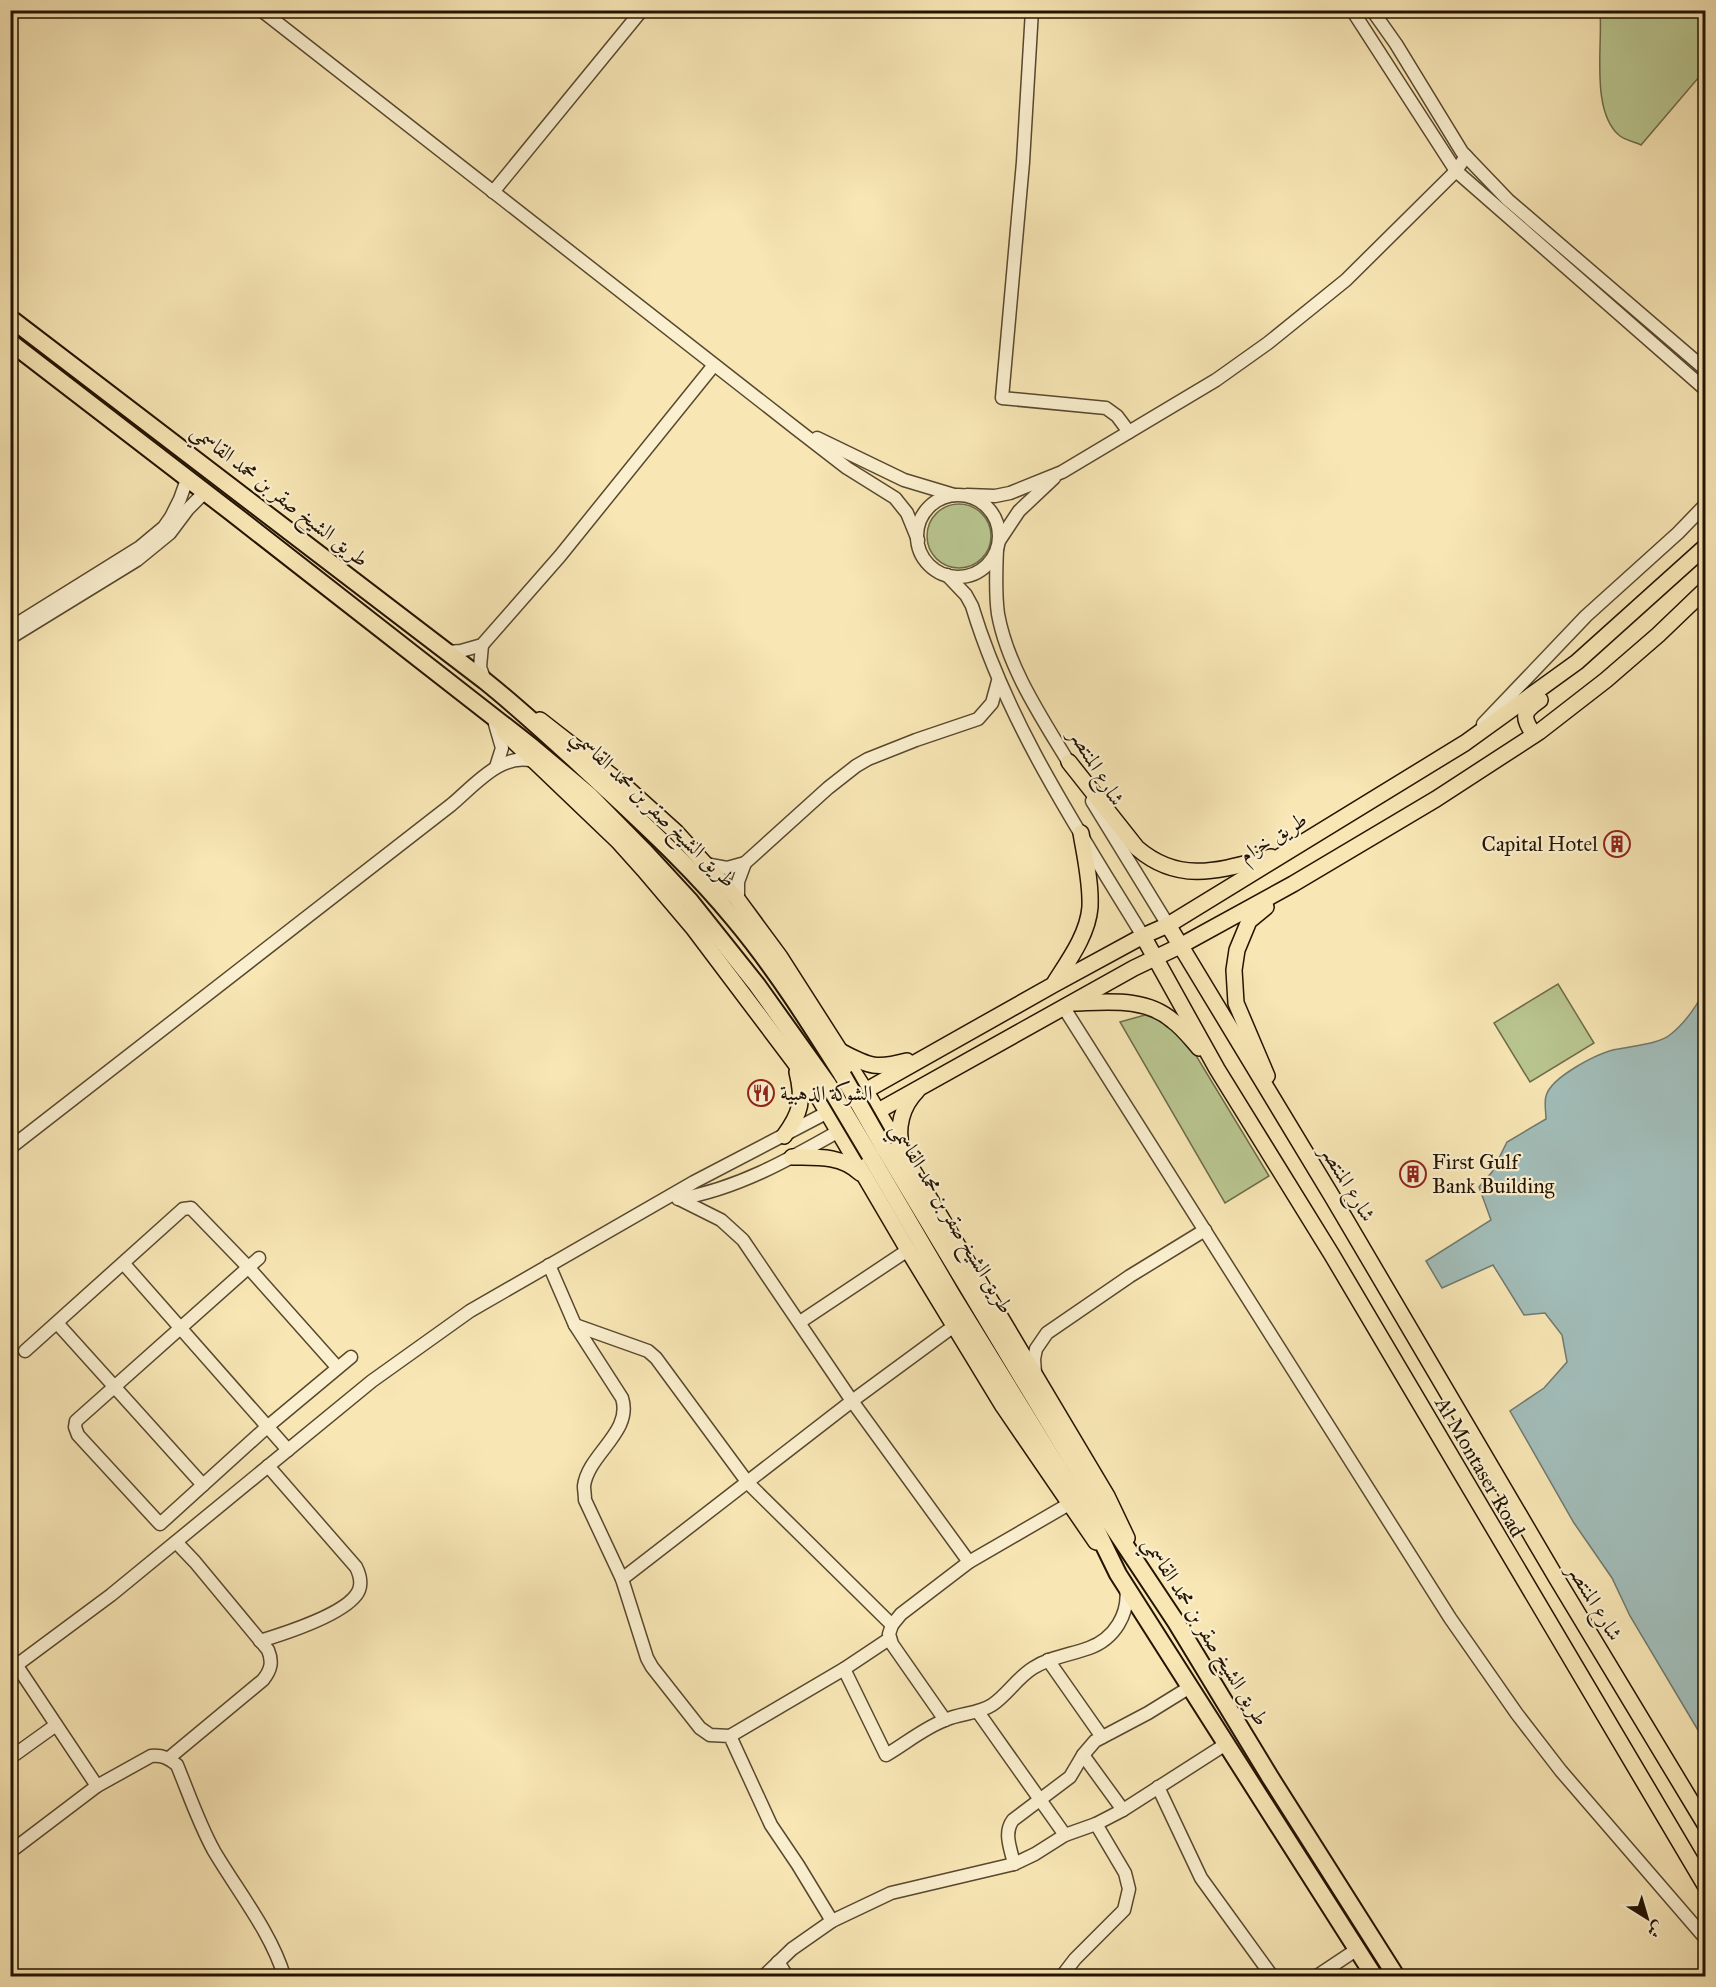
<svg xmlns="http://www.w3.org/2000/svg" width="1716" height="1987" font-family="'IM FELL Great Primer',Amiri,serif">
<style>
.green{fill:#b9c690;stroke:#6e6c48;stroke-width:1.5}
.water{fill:#a2bdb9;stroke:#6f796f;stroke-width:1.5}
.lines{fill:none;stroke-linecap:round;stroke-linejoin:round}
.minor-casing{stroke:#58482e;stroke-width:15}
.major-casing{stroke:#231301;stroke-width:18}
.highway-casing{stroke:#231301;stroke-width:20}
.minor{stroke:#faefcf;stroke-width:12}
.major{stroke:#f8e6b5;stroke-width:15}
.highway{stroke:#f8e6b5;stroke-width:16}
.highway-bridge-casing{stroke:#231301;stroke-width:20;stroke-linecap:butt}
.highway-bridge{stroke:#f8e6b5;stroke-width:16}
.labels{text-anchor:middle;stroke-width:4.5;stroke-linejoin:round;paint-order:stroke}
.street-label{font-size:21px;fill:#231301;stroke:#faefcf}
.poi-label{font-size:21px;fill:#231301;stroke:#faefcf;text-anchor:start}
</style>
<rect width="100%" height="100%" fill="#f8e6b5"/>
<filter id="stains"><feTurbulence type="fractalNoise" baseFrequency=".00333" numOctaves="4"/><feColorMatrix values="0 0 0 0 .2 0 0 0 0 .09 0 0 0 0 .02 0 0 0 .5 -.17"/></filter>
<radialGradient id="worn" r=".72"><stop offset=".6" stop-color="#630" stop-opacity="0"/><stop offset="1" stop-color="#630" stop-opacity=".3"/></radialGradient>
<g class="green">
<path d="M1600 11H1705V70L1641 145C1635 142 1625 140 1620 136 1590 112 1603 44 1600 11Z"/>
<circle cx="959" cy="536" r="32"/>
<path d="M1558 984 1594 1043 1530 1082 1494 1023Z"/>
<path d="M1145 1015 1168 1022 1186 1039 1269 1176 1225 1203 1120 1022Z"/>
</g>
<path class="water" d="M1705 990V1742L1630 1616 1612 1578 1574 1523 1510 1411 1544 1388 1567 1362 1562 1335 1545 1313 1524 1315 1493 1265 1442 1288 1426 1261 1491 1220 1479 1187 1492 1172 1507 1142 1546 1119C1546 1113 1544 1102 1546 1096 1551 1077 1599 1052 1618 1049 1632 1046 1660 1044 1671 1034 1685 1023 1697 1005 1705 990Z"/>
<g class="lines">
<defs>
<g id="minor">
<path d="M261 10 794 427 847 468 895 498 907 513 918 540"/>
<path d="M1032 10 1023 162 1002 398 1106 408 1117 416 1129 432"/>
<path d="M1352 10 1456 171 1706 390"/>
<path d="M1372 10 1396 44 1462 152 1508 200 1706 370"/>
<path d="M493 192 642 10"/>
<path d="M817 438 904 480 954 495"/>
<path d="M967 495 995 496 1010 493 1062 472 1216 380 1268 343 1346 280 1456 171 1466 156"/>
<circle cx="958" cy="536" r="41"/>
<path d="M999 541 1019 511 1054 478"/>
<path d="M997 549C996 571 995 593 998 614 1008 669 1044 721 1072 768"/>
<path d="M947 575 966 595 972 606C1008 725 1079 831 1143 936"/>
<path d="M10 628 140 547 164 527 171 517 180 499 185 485"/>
<path d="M10 638 137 560 170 533 188 509 200 497"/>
<path d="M482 645 480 667 485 681"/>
<path d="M447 652 461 651 482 645 560 556 714 365"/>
<path d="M495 724 502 748 496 767"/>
<path d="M1483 724 1586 616 1678 533 1706 504"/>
<path d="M1092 801 1168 925"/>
<path d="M705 864 727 868 745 863 828 788 856 766 868 759 916 740 978 719 992 703 998 681"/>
<path d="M738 900V882L745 863"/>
<path d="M1064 1008 1450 1618 1517 1714 1561 1771 1706 1939"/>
<path d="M10 1148 451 805C474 786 501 752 533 761"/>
<path d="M678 1199C737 1189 788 1160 839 1131"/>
<path d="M679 1199 721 1220 743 1240 852 1401 969 1562"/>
<path d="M259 1258 76 1421 75 1427 78 1435 160 1524 267 1427 351 1357"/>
<path d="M124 1264 288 1450"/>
<path d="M549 1265 575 1325 622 1398C633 1432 588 1454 584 1486 584 1490 585 1495 585 1500L622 1579 647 1658 652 1667 700 1728 710 1735 730 1736 771 1825 798 1865 832 1921"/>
<path d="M800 1322 908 1250"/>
<path d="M57 1323 203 1485"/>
<path d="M575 1325 648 1351 656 1358 748 1483 892 1625"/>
<path d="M25 1351 183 1209 191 1208 248 1267 337 1367"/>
<path d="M1035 1373 1034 1359 1036 1349 1047 1333 1130 1276 1205 1230"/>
<path d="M622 1579 852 1401 954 1326"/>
<path d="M260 1641C283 1634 350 1613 359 1590 362 1582 360 1575 356 1567L268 1466"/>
<path d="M1048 1660 1102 1737"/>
<path d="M17 1666 97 1786"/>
<path d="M844 1669 886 1755C905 1744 924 1728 945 1720 960 1713 978 1714 992 1705 1007 1695 1017 1678 1033 1668 1050 1657 1070 1655 1089 1648 1114 1639 1130 1614 1126 1587"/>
<path d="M10 1670 111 1595 372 1381 470 1311 694 1182 828 1112"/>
<path d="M978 1712 1065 1835"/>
<path d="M945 1720 892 1644 889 1634 892 1625 901 1614 969 1562 1069 1504"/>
<path d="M730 1736 844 1669 889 1639"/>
<path d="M1083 1755 1123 1810"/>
<path d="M10 1758 56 1725"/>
<path d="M169 1758 263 1680C271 1670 273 1662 268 1650L195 1562 176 1542"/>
<path d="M1158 1787 1201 1878 1272 1976"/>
<path d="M10 1852 97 1786 151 1756C163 1755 168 1758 177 1765 189 1794 199 1824 214 1851 237 1890 272 1934 284 1976"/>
<path d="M1014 1864C1011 1849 1003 1833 1013 1820L1070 1777 1083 1755 1095 1741 1148 1713 1190 1687"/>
<path d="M778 1962 787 1976"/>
<path d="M764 1976 792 1949 832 1921 891 1893 1014 1864 1035 1854 1065 1835 1096 1824 1123 1810 1226 1744"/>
<path d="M1062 1976 1075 1959 1124 1910 1129 1889 1125 1873 1096 1824"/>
<path d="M1317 1976 1356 1950"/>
</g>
<g id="major">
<path d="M540 720 626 787 676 832 738 900 780 957 865 1090 1107 1496 1127 1538"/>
<path d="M504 732 618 841 644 870 694 929 795 1063 820 1100 908 1250 1003 1406 1096 1542"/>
<path d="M1534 735C1522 716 1522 713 1540 700"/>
<path d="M1069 762 1137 848C1180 885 1221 870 1271 857"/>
<path d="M1266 907 1249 921 1237 950 1234 970 1236 1003 1267 1076"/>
<path d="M1168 925 1333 1198 1557 1579 1706 1826"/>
<path d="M1143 936 1217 1069 1332 1255 1706 1887"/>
<path d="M1055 982C1069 960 1088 934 1090 907 1091 882 1085 857 1081 833"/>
<path d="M1074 1003C1108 1002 1146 997 1173 1021 1183 1028 1191 1039 1199 1048"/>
<path d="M842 1052C870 1067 877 1069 907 1061"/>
<path d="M858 1095 1053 985 1143 936 1168 925 1465 743 1577 662 1706 546"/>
<path d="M871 1115 1134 968 1180 946 1293 884 1436 799 1539 732 1606 680 1658 635 1706 589"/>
<path d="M784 1136C801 1113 804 1100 797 1072"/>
<path d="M902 1149C896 1128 902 1106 917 1091"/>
<path d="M792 1157C816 1157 842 1155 860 1173"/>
</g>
<g id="highway">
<path d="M10 318 485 681C525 713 562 748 600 783 647 827 694 870 734 919 775 968 809 1022 843 1076"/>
<path d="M10 342 231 512 532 747 589 795 643 850 690 901 757 985 829 1086"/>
<path d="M884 1148 1101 1509 1176 1622 1270 1777 1396 1976"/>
<path d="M870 1155 953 1297 1097 1531 1118 1574 1374 1976"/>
</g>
</defs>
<use href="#minor" class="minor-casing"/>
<use href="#major" class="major-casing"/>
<use href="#highway" class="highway-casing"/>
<use href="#minor" class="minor"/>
<use href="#major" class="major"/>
<use href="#highway" class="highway"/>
<defs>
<g id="highway-bridge">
<path d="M843 1076 884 1148"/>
<path d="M829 1086 870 1155"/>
</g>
</defs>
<use href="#highway-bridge" class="highway-bridge-casing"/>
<use href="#highway-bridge" class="highway-bridge"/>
</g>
<defs>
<symbol id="building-ring" viewBox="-11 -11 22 22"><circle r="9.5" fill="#faefcf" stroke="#8f2418" stroke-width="1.5"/><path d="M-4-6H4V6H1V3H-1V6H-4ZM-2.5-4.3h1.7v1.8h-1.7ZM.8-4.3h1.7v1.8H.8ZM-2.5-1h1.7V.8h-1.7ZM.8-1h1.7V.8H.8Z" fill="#8f2418"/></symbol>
<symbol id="restaurant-ring" viewBox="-11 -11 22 22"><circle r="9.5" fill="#faefcf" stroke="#8f2418" stroke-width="1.5"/><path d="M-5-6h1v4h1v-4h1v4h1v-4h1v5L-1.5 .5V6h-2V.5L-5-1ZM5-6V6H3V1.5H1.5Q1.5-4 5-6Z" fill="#8f2418"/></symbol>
</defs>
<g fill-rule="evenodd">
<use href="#building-ring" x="1602" y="829" width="30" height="30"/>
<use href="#restaurant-ring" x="746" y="1078" width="30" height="30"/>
<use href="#building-ring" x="1398" y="1159" width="30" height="30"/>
</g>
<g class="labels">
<g class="street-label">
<text transform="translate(280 495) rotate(38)" y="7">طريق الشيخ صقر بن محمد القاسمي</text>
<text transform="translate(1097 767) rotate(59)" y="7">شارع المنتصر</text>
<text transform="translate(654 808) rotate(44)" y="7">طريق الشيخ صقر بن محمد القاسمي</text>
<text transform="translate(1273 837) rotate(-32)" y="7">طريق خزام</text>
<text transform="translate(1348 1183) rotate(59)" y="7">شارع المنتصر</text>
<text transform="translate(952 1218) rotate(59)" y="7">طريق الشيخ صقر بن محمد القاسمي</text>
<text transform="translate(1480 1467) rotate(60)" y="7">Al Montaser Road</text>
<text transform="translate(1595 1602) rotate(59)" y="7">شارع المنتصر</text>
<text transform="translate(1206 1631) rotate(58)" y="7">طريق الشيخ صقر بن محمد القاسمي</text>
</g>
<g class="poi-label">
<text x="1598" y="851" text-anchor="end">Capital Hotel</text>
<text x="780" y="1100">الشوكة الذهبية</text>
<text x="1432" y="1169">First Gulf<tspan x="1432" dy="24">Bank Building</tspan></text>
</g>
</g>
<rect width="1716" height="1987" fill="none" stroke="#f8e6b5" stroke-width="36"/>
<rect x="12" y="12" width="1692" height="1963" fill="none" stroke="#231301" stroke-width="3"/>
<rect x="18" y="18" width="1680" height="1951" fill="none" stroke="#231301" stroke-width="1.5"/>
<g transform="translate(1647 1918) rotate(143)" stroke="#faefcf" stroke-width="4.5" paint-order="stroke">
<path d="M0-4.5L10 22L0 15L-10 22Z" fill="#231301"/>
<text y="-9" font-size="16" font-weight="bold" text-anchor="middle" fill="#231301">ش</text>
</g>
<rect width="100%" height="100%" filter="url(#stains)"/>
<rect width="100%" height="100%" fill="url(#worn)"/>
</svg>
